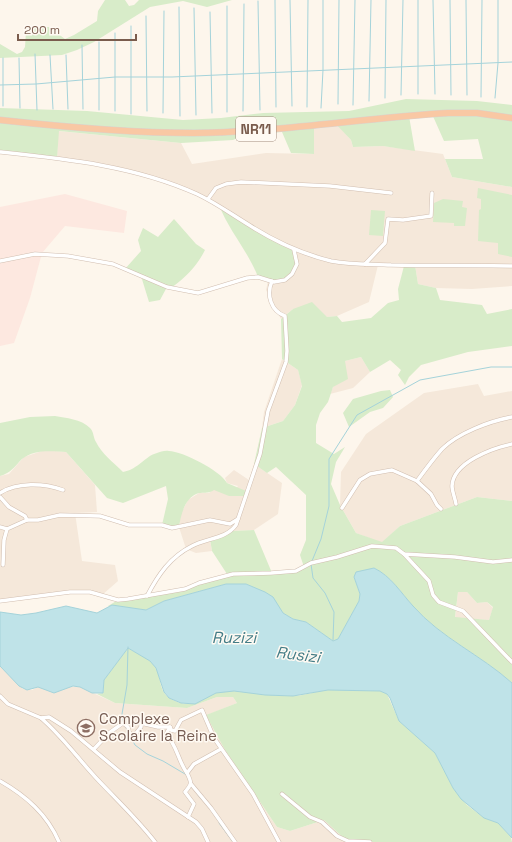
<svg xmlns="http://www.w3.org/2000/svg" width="512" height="842" font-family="'Space Grotesk',sans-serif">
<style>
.residential{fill:#f5e8da}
.commercial{fill:#fde8e0}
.green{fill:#d8ecc9;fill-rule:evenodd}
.water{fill:#bfe3e8;stroke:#a5d3da}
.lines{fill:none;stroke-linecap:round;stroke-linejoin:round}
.stream{stroke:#a5d3da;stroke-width:1}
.minor-casing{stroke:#d1beb0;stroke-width:4.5}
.trunk-casing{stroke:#dad1cd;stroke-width:7}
.minor{stroke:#fff;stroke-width:3.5}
.trunk{stroke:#f9c8a4;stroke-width:6}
.labels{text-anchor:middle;stroke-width:3;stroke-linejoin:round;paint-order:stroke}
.shield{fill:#fffaf3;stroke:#a28b7f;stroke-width:1}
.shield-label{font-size:14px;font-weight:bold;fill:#7a5c4d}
.education-label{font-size:15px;fill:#785e54;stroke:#fffaf3;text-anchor:start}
.water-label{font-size:16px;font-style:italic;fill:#437c86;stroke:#fffaf3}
</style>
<rect width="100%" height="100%" fill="#fdf6ec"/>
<g class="residential">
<path d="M335 122 351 140 353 147 383 146 443 154 452 177 512 187V286L472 289 436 288 418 284 415 265H378L369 302 337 316 327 317 293 309 281 319 266 290 268 281 294 250 195 193 138 174 57 158 58 131 181 143 192 164 266 153 314 154 313 124Z"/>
<path d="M361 357 370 372 353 388 330 394 345 361Z"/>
<path d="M282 359 298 370 302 385 295 405 283 421 262 428 264 412Z"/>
<path d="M478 384 484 396 512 391V501L477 497 400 526 382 543 356 533 340 505 341 472 366 434 424 393Z"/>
<path d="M45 450 66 452 95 485 97 512 75 513 82 561 115 565 118 581 102 595 70 592 0 601V476L9 474 24 457Z"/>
<path d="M254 464 282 483 278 514 254 530 232 531 210 540 212 551 196 553 186 549 179 527 180 515 188 500 199 493H209L214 489 230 496 238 486 227 483 225 478 234 470 249 480Z"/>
<path d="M458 592H467L477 603 487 602 493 608 489 620 455 618Z"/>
<path d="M0 666 23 689 32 690 38 687H80L115 703 187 708 217 697H233L237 703 207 715 225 750 277 827 290 831 324 820 348 842H0Z"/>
</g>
<path class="commercial" d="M65 194 127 211 124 233 65 226 42 253 30 298 14 343 0 346V207Z"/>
<g class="green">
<path d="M105 0H125L129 6 134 5 139 0H232L207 7 183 1 150 7 94 42 77 50 62 55 0 58V44L17 54 22 52 25 47 26 32 38 27H49L65 39 74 35 97 21 98 11Z"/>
<path d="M406 99 477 101 512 105V187L452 177 445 159H483L478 139 444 141 432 114 409 116 415 151 383 146 353 147 351 140 334 122 314 124V154L291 153 282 132 245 135 233 140 181 143 59 131 57 158 0 152V108L87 111 183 120 221 118 263 113 349 111Z"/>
<path d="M478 188 512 195V257L498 254V243L478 241 479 210 481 209V199L477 198Z"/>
<path d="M443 199 463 201 462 207 467 208 465 226H454V223L433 222 434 203Z"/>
<path d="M219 205 236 217 294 250 297 264 289 278 274 282 258 277C248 251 229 231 219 205Z"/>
<path d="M371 210 385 211 383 236 369 235Z"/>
<path d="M174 219 196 244 205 250C197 266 186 277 171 288L167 287 160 300 149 302 141 276 125 269 141 251 138 240 143 228 158 237Z"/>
<path d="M415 265 418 284 436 288 440 300 482 305 487 314 512 309V346L468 352 421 365 409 377 405 385 398 375 401 370 390 360 370 372 361 357 345 361 348 379 333 387 328 402 320 413 316 425V443L334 454 345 447 336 462 331 484 340 505 356 533 382 542 400 526 477 497 512 501V683C481 655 441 638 413 606 401 593 391 576 374 568L354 577 360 594 359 601 338 639 333 641 306 622 293 619 283 613 272 597 246 584H226L164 601 146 610 108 606 118 600 185 589 227 574 212 551 210 539 232 531 254 530 272 573 292 571 304 567 300 555 306 540V495L276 467 267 473 254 464 262 428 283 421 295 405 302 386 298 370 282 359 281 319 293 309 312 302 327 317 337 316 342 322 371 318 388 303 399 300 398 289 404 266ZM458 592H467L477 603 487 602 493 607 489 620 455 617Z"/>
<path d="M390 390 393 397 383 408 370 412 349 427 343 413 353 399 381 391Z"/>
<path d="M55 416C66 418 81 419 90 428 94 432 93 437 96 442 101 453 114 463 123 472 139 469 145 456 157 453 160 452 165 450 169 451 182 451 221 471 227 483L246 491 245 496H229L214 490C208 494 206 492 199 493 185 497 181 514 179 527L172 528 162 525 168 499 166 486 123 503 107 498 66 452C52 451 34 449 22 459 15 466 11 473 0 476V423L30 417Z"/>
<path d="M128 648C137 654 150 658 155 667 162 677 158 692 171 699 194 711 197 698 216 693 241 687 267 697 292 696 304 696 316 691 328 690 345 689 363 691 380 691L387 694 399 721 435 753 453 788 467 805 484 818 498 823 511 837 512 842H348L324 820 290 831 277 827 225 750 206 715 237 703 233 697H217L187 708 115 703 97 694 103 693 104 680Z"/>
</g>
<path class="water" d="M374 568C391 576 401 593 413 606 441 638 481 655 512 683V838L498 823 484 818 461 799 453 788 435 753 399 721 390 698 387 694 380 691 328 690 293 696 265 695 234 691 216 693 195 704 181 703 169 698 164 692 156 668 150 661 128 648 104 680 103 693H92L80 687 73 686 54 693 38 687 27 690 19 686 0 666V612L21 615 36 613 66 606 97 613 112 605 146 610 164 601 226 584H246L265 592 273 597 283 613 293 619 306 622 333 641 338 639 359 601 360 594 354 577 356 572Z"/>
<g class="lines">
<g class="stream">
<path d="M275 0 276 107"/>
<path d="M290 0 292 106"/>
<path d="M433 0 435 94"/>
<path d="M450 0 451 95"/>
<path d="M466 0 467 95"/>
<path d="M258 1 260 110"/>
<path d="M227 6V112"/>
<path d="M179 7 180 116"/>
<path d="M194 8 196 115"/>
<path d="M210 12 212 113"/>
<path d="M146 16 147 111"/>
<path d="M115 33V111"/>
<path d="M82 45 83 109"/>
<path d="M35 54 37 110"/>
<path d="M50 55 53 109"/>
<path d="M66 55 68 109"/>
<path d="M19 58 20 108"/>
<path d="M0 85 36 84 115 77H172L512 62"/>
<path d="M418 94V0"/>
<path d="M401 95 403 0"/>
<path d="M481 97 482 0"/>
<path d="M385 98 386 0"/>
<path d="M495 98 498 63V0"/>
<path d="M369 101 371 0"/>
<path d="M338 104 339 0"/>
<path d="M353 105 355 0"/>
<path d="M3 106V58"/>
<path d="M307 107 308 0"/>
<path d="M321 108 323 70V0"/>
<path d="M99 110V42"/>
<path d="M243 111 244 4"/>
<path d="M163 113 164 11"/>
<path d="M131 114V26"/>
<path d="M312 561 321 539 329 506V459L357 415 420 380 491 367H512"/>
<path d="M311 564 313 578 325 593 334 612 333 640"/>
<path d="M123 721 122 714 127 685 128 647"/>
<path d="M125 726 135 745 147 754 163 761 185 774 187 776"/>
<path d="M197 794 206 804"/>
<path d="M219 823 233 842"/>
</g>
<defs>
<g id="minor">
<path d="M0 152C67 159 135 166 197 194 216 203 231 214 249 225 274 241 302 254 331 261 351 265 371 264 391 265 432 266 472 265 512 266"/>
<path d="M208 199 216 188 226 184 241 182 330 186 391 193"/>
<path d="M0 261 35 254 68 256 113 264 167 287 198 293 247 278 258 277 274 282 285 280 292 274 297 264 294 250"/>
<path d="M365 264 385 243 388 219 403 220 431 216 432 193"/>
<path d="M417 481C425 470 433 459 442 449 458 433 490 421 512 417"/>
<path d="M0 493C17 482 44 483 63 490"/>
<path d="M0 497 9 507 25 516 27 520"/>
<path d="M456 504C455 498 452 491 452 486 453 462 493 448 512 444"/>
<path d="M342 508 360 480 370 474 392 470 417 481 431 494 437 505 441 509"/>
<path d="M0 527 7 529"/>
<path d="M404 554 429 581 433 595 439 602 463 611 512 662"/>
<path d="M3 565 4 540 7 529 27 520H38L60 515 100 516 129 525H162L172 528 210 520 230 524 238 519"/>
<path d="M147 596C158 575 170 557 192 546 207 538 226 539 236 525L260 454 268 411 286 362 287 351 285 316C271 311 266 295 272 281"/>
<path d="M0 601 70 592H90L118 600 128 599 185 589 199 583 233 574 271 573 296 571 311 563 337 557 372 546 396 548 404 554 455 557 493 562 512 560"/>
<path d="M0 696 8 704 41 718 49 717 71 731 120 772 196 822 202 829 208 842"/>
<path d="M41 718C63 737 79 760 99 781 118 801 138 820 155 842"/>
<path d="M170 727 166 734C177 745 178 761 187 773"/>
<path d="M94 749 109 733 123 723 128 727 129 732 133 737 141 727V723L158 727H170L171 730 175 731 181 720 202 710 214 738 253 794 279 842"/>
<path d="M0 781C26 796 47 814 59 842"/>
<path d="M191 784 211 808 235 842"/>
<path d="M282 794 310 817 322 822 337 836 348 841 370 842"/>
<path d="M188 817 194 804 185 792C192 784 192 783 187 773L194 764 221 749"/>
</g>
<path id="trunk" d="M0 120C64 127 130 133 194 133 279 132 363 118 448 113H477L512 118"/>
</defs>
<use href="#minor" class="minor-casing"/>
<use href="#trunk" class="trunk-casing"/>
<use href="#minor" class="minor"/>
<use href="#trunk" class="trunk"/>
</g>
<defs>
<symbol id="school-ring" viewBox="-11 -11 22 22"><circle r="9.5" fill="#fffaf3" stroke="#8d6e63" stroke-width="1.5"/><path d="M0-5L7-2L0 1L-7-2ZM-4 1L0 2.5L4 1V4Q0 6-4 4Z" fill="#8d6e63"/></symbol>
</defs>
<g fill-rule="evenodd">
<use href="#school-ring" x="76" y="718" width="20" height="20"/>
</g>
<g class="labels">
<rect class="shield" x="236" y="117" width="40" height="24" rx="3"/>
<g class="shield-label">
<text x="256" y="134">NR11</text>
</g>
<g class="education-label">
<text x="99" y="724">Complexe<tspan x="99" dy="17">Scolaire la Reine</tspan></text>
</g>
<g class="water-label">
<text x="234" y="643">Ruzizi</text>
<text transform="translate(298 654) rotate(7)" y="6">Rusizi</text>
</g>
</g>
<path d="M18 34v6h118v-6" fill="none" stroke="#7a5c4d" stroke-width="2"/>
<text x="24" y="34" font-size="12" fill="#7a5c4d" stroke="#fffaf3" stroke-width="3" paint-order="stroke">200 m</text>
</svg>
